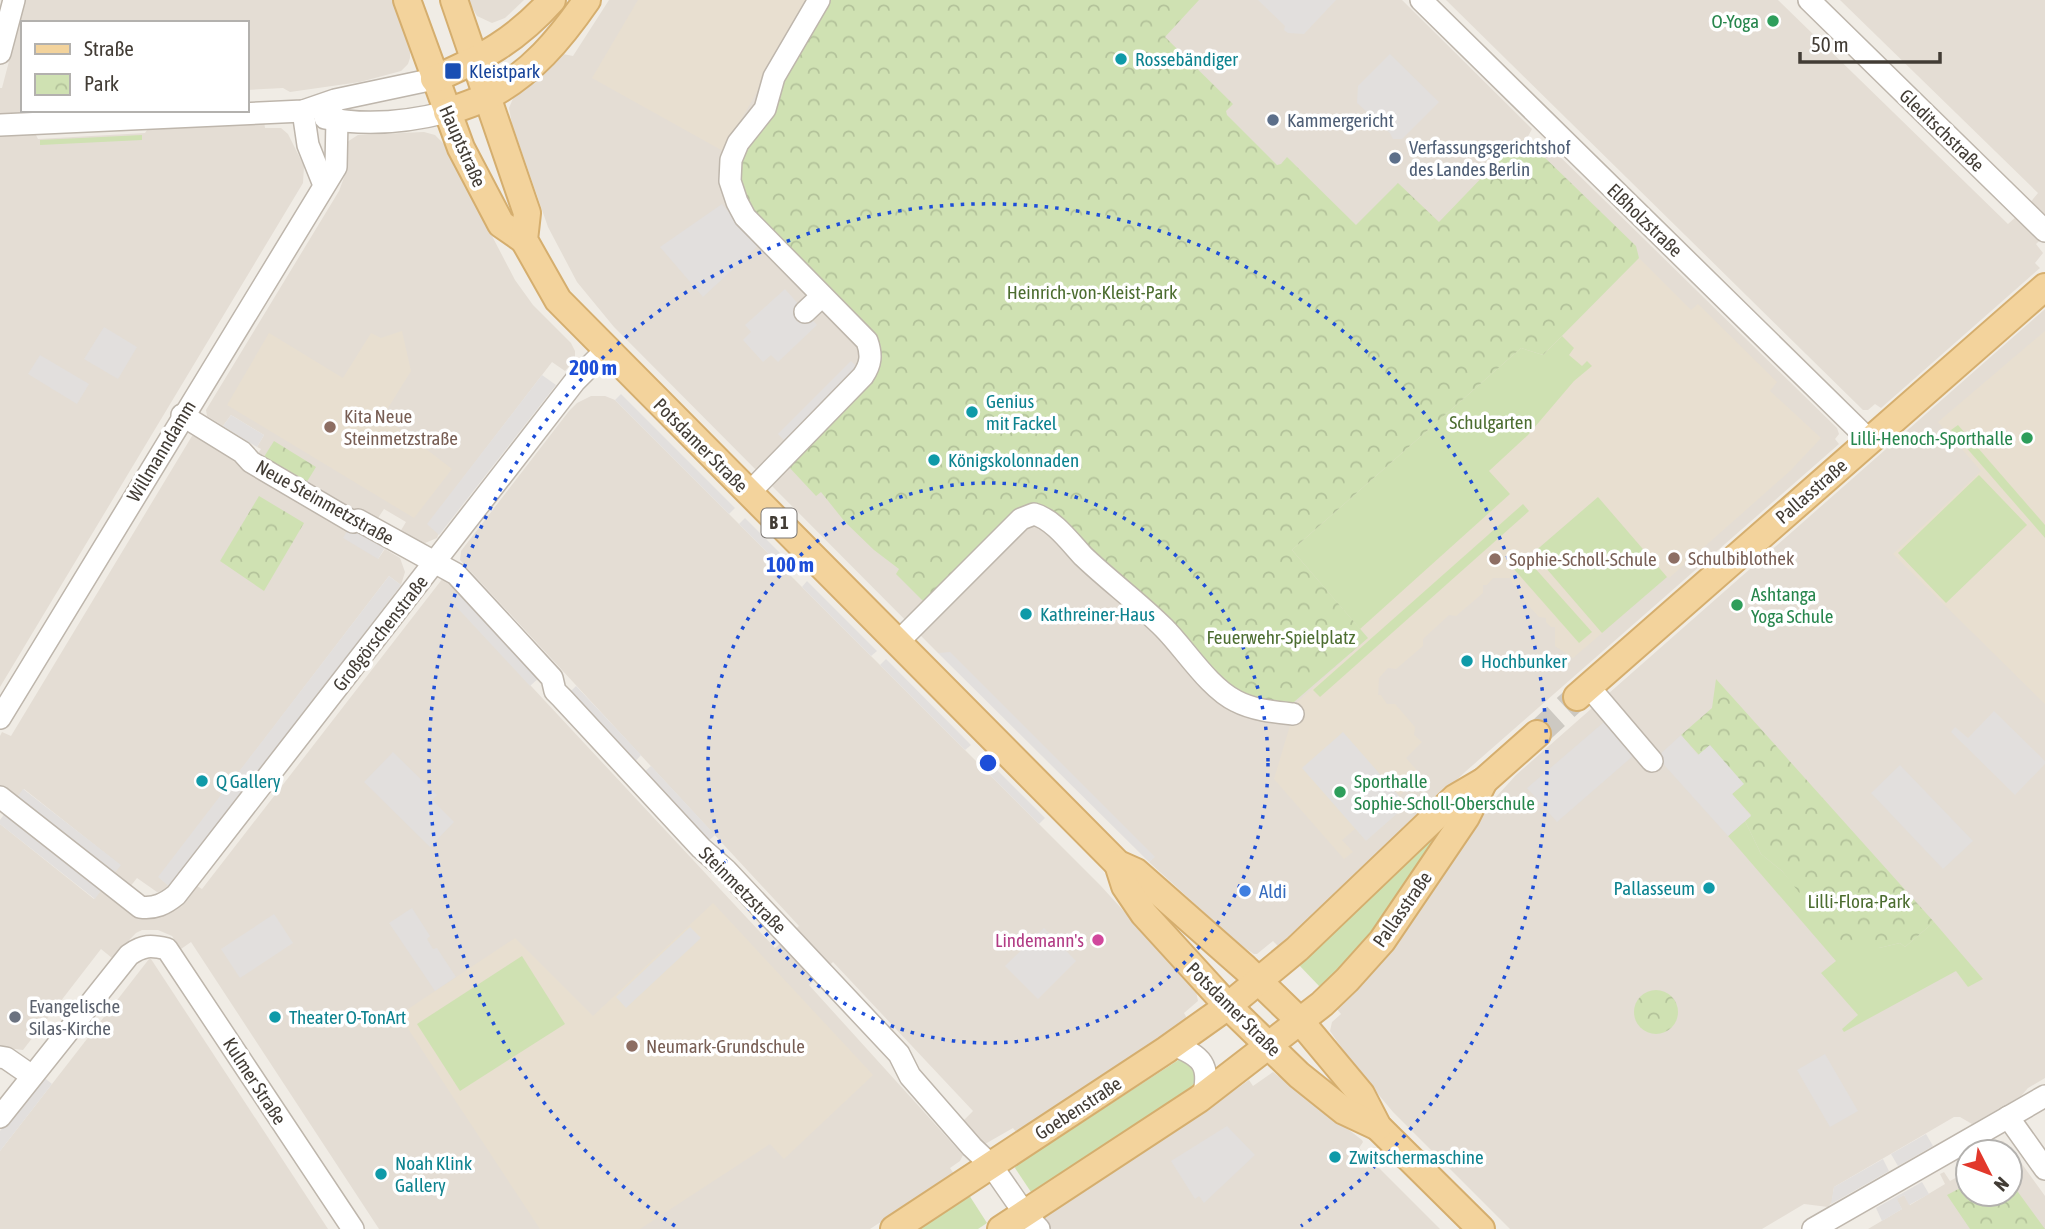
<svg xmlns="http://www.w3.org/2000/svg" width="2045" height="1229" font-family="'Asap Condensed',sans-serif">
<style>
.residential{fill:#e4ddd4}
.education{fill:#e8dfd0}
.green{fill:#cfe1b2}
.park{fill:url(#park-crowns)}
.parking{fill:#e2dfdd}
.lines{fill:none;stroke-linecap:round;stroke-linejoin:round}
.major-tunnel{stroke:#cdc9c2;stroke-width:26;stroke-dasharray:26 13;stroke-linecap:butt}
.minor-casing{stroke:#beb6ac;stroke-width:24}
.major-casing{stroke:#d5ae6e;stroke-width:30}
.minor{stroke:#fff;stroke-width:21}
.major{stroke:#f3d39c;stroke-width:26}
.ring{fill:none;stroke:#1d4ed8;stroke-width:3.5;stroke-dasharray:3.5 7}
.leisure-dot{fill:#2e9e5b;stroke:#fff;stroke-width:2.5}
.culture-dot{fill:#0f9aa8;stroke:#fff;stroke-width:2.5}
.transit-dot{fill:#1a4fb4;stroke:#fff;stroke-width:2.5}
.service-dot{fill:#5c6f8a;stroke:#fff;stroke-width:2.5}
.education-dot{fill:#8d6e63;stroke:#fff;stroke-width:2.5}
.shop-dot{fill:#3f7fe0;stroke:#fff;stroke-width:2.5}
.hotel-dot{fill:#d1479c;stroke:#fff;stroke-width:2.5}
.worship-dot{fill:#6b7280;stroke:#fff;stroke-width:2.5}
.labels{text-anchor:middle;stroke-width:7;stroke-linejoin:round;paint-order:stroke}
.shield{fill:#fff;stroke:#7b7672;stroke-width:2}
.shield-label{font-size:18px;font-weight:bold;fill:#423c35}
.leisure-label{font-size:19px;fill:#27864d;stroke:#fff;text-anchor:end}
.culture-label{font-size:19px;fill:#0d838f;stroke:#fff;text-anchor:start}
.transit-label{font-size:19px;fill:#164399;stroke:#fff;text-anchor:start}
.service-label{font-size:19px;fill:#4e5e75;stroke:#fff;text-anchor:start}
.street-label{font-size:19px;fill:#423c35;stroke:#fff}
.park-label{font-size:19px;fill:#4c6d30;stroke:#fff}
.education-label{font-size:19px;fill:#785e54;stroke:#fff;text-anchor:start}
.shop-label{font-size:19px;fill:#366cbe;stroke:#fff;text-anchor:start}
.hotel-label{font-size:19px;fill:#b23c85;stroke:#fff;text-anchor:end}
.worship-label{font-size:19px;fill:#5b616d;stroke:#fff;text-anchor:start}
.centre{fill:#1d4ed8;stroke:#fff;stroke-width:3.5}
.ring-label{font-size:21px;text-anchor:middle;font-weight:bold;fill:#1d4ed8;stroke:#fff;stroke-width:7;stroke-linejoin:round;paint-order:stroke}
</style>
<defs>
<pattern id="park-crowns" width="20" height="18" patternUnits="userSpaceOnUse" patternTransform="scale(1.75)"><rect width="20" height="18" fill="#cfe1b2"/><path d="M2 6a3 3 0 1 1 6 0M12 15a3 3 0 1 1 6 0" fill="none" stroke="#b3c29a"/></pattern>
</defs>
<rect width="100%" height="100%" fill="#f0ece5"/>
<g class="residential">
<path d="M25 0H394L410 50V58L408 64 401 71 360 82 290 92 283 88 247 90V23H23V110L29 111 26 115 6 116 0 114V88H2Z"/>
<path d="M468 0H524L505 18 492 23 477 16Z"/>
<path d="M609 0H1402L1532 129 1526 140 1536 149 1541 145 1547 144 1837 428 1839 434 1835 439 1839 444 1465 772 1279 947 1273 941 1257 954H1254L1239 944 1149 862 1154 857 950 653H938L614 327 577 282 548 227 512 124 509 108 514 96 563 54 573 56Z"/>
<path d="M1446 0H1778L2008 224 2017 216 2042 238 2036 244 2043 253 2035 263 2040 268 1881 408 1875 404 1868 410H1863Z"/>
<path d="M1840 0H2045V219L2029 204 2038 193Z"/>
<path d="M264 121 265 128H281L288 134 304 166 303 183 0 687V135L35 133 38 139 145 133 149 127Z"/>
<path d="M424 132 435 135 444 144 515 280 533 305 571 343 575 351V359L565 371 552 362 428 524 439 533 437 538 425 543 414 541 400 532 406 522 384 509 376 521 378 559 385 549 400 558 405 572 401 585 389 576 159 877 170 887 164 891 157 892 137 878 129 888 113 875 120 865 24 789 16 799 0 785V736L2 732 11 736 192 436 196 435 250 466 261 449 257 447 264 435 231 415 223 426 207 416 206 410 339 191 346 172 347 142 358 135Z"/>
<path d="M2045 309V1078L2028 1088 2021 1096 1972 1124 1960 1117H1954L1834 1187 1832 1202 1828 1207 1804 1204 1762 1229H1510L1393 1112 1353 1064 1330 1031 1332 1022 1341 1014 1336 1008 1487 807 1516 775Z"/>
<path d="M591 396H605L615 400 1101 886 1196 991 1198 1001 1184 1013 1188 1020 1017 1133 1013 1128 985 1144 962 1122 973 1111 833 962 809 985 963 1155 960 1161 950 1168 954 1174 870 1229H379L191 942 181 949 172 936 158 930H142L136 933 112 958 101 949 23 1050 0 1047V824L94 899 102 889 153 915 165 914 173 910 197 886 202 889 443 578H447L460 591 451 600 775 948 799 926 460 560 461 551 569 411 577 403Z"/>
<path d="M149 959H151L328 1229H0V1151Z"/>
<path d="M1273 1072 1362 1140 1363 1142 1359 1148 1440 1229H1025L1207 1110 1249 1080 1253 1086Z"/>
<path d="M1993 1141H2003L2009 1146 2045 1196V1229H1868L1902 1209 1896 1199 1904 1195 1910 1205 1945 1184 1940 1174 1944 1172 1950 1181 1968 1171V1194H2010V1152H1977Z"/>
</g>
<g class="education">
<path d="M638 0H810L723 151 592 78Z"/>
<path d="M1639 258 1691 310 1698 304 1777 382 1770 391 1821 438 1790 471 1669 578 1667 577 1573 658 1555 646V627H1551L1546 622V618L1539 617 1519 595 1518 586H1514L1510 578H1493L1487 585H1483V593L1456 616 1449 615 1423 639V646L1396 669 1388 668 1379 678 1378 695H1381L1387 704H1395L1415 727 1414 735 1422 742 1406 758 1422 776 1399 796 1407 805 1366 841 1355 829 1342 840 1353 852 1344 859 1274 779 1297 702 1368 638 1292 550 1521 348 1543 355Z"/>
<path d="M402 331 411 371 383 416 452 469 414 518 227 405 269 333 343 378 371 333 381 338Z"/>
<path d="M2045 331V704L1893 554 1981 471 1938 422Z"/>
<path d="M713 903 873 1075 784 1159 770 1144 640 1229H540L399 1015 515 938 593 1016Z"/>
</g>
<g class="green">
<path d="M142 135V140L40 145V140Z"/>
<path d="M1562 336 1574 348 1569 355 1582 366 1587 361 1592 366 1574 381 1528 435 1489 471 1510 494 1360 629 1292 550 1521 348 1543 355Z"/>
<path d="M1958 425 2045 525V538L1951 430Z"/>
<path d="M1979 475 2027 525 1946 603 1898 553Z"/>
<path d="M1598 497 1667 577 1602 633 1533 553Z"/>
<path d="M1523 504 1529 511 1320 697 1313 690Z"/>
<path d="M1525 557 1592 632 1579 643 1513 568Z"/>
<path d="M1745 821 1761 854 1782 871 1806 899 1879 948 1900 943 1905 947 1934 922 1983 979 1968 987 1956 971 1844 1032 1842 1029 1858 1015 1821 973 1836 961 1728 836Z"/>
<path d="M1443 827 1368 937 1321 988 1298 964Z"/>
<path d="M522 956 565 1024 460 1091 417 1024Z"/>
<path d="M1180 1059 1194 1064 1196 1085 1192 1089 1031 1192 1015 1168 1016 1165Z"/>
<path d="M969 1195 987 1223 978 1229H917Z"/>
</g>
<g class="park">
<path d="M826 0H1199L1165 37 1233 104 1226 111 1227 115 1277 165 1281 164 1287 157 1356 225 1398 183 1439 222 1518 140 1520 145 1531 155 1539 152 1636 246 1639 258 1543 355 1521 348 1292 550 1368 638 1287 708 1238 695 1047 511 1033 504 1015 511 926 604 896 574 899 569 874 550 845 522 821 492 816 496 788 466C805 449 879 380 881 361 882 354 878 347 875 341L741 198 737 169 778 83Z"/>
<path d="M274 441 316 467 305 485 262 460Z"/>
<path d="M259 496 304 523 264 591 220 561Z"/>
<path d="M1716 679 1934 922 1905 947 1900 943 1879 948 1858 947 1834 937 1782 871 1761 854 1745 821 1751 815 1732 794 1743 784 1709 746 1699 755 1681 735 1712 708Z"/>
<circle cx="1656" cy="1012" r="22"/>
<path d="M2010 1181 2045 1229H1970L1947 1195 1968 1184V1194H2010Z"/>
</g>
<g class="parking">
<path d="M1258 0H1336L1304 34 1288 33 1284 30 1285 26Z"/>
<path d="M1390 54 1439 102 1402 139H1393L1390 133 1357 103 1358 86Z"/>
<path d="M722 204 758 246 703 297 660 247Z"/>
<path d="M785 289 817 325 778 362 771 355 763 362 743 340 751 332 745 325Z"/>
<path d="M104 327 137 347 118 379 84 359Z"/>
<path d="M40 355 89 384 77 404 28 374Z"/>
<path d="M851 361 860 370 788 444 778 434Z"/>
<path d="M542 375 556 385 439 535 427 524Z"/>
<path d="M621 394 735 508 729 514 615 400Z"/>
<path d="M231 415 264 435 257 447 223 426Z"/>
<path d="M745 518 797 570 791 576 739 524Z"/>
<path d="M350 526 386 546 378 559 343 538Z"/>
<path d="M389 576 401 585 170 887 158 877Z"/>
<path d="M807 581 877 651 871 656 802 587Z"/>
<path d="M460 591 541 676 530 686 450 600Z"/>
<path d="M950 652 1155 857 1149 862 938 653Z"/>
<path d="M886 659 971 745 965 750 880 665Z"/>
<path d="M576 686 641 755 632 765 567 695Z"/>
<path d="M1994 711 2045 761V764L2015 795 1951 732 1955 727 1968 738Z"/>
<path d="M1604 722 1633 756 1557 822 1527 788Z"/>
<path d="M1343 732 1407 805 1366 841 1302 768Z"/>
<path d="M1681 735 1698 755 1710 745 1744 784 1732 794 1751 816 1728 836 1657 757Z"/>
<path d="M393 752 437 795 432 800 454 822 430 847 364 782Z"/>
<path d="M992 765 1045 818 1039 824 986 771Z"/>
<path d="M1900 765 1973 841 1943 869 1871 793Z"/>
<path d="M651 766 715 835 705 844 641 775Z"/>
<path d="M23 789 121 865 113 875 16 799Z"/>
<path d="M5 813 102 889 95 899 0 824V820Z"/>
<path d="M412 908 430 936 427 939 433 949 437 948 456 977 435 991 389 923Z"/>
<path d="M274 914 293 943 240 978 221 949Z"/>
<path d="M690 927 701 938 626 1008 616 997Z"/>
<path d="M1044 928 1076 961 1038 999 1005 966Z"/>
<path d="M1825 1054 1858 1111 1830 1127 1797 1070Z"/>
<path d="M42 1076 52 1084 0 1151V1131Z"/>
<path d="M1227 1126 1255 1155 1204 1203 1199 1196 1195 1199 1171 1161Z"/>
<path d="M1926 1134 1933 1146 1898 1166 1891 1154Z"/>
<path d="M1883 1159 1889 1171 1831 1204 1834 1187Z"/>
<path d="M1922 1182 1929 1194 1909 1205 1904 1195 1897 1199 1902 1209 1882 1221 1876 1208Z"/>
</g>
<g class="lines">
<path class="major-tunnel" d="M1537 734 1577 697"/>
<defs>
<g id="minor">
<path d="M1421 0 1869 440"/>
<path d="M1809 0 2045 231"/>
<path d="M0 53 14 0"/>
<path d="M303 111 308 145 324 185"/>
<path d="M325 118C365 126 408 122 447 112"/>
<path d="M0 125 303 111 335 100 434 79"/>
<path d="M805 312 822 296"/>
<path d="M182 415 242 452 251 462 353 522 358 520 456 574 552 678 555 691 562 698 701 848 726 870 899 1054 910 1076 972 1147 991 1165 1025 1214 1039 1229"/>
<path d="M749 493 863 376C871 364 872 355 867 341L745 217 737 202 730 181 731 160 738 143 765 109 774 77 819 0"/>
<path d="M898 642 1021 519 1034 514C1053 519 1070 542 1083 556 1109 581 1138 602 1164 628 1185 649 1209 688 1236 701 1253 710 1274 712 1293 714"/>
<path d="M1589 687 1652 761"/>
<path d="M0 718 336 167 337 119 322 106"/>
<path d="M0 797 140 907C155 909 165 904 176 895L575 381 606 350"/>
<path d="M1173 1045C1202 1056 1211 1065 1203 1097"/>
<path d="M0 1057 6 1058 32 1076"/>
<path d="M0 1117 129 955C143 945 151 945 167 949L353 1229"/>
<path d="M2008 1117 2045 1169"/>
<path d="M1813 1229 2045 1096"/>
</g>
<g id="major">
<path d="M407 0 461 148 501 224 524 240"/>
<path d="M454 0 527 213 524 240 558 300 1118 864 1136 872 1245 968 1300 1021 1361 1094 1378 1127 1481 1229"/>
<path d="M434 79C483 58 516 40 552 0"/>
<path d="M447 112C460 107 475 103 488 96 531 74 560 39 587 0"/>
<path d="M1577 697 2045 287"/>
<path d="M1118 864 1125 886 1144 914 1228 1006 1299 1075 1344 1111 1378 1127"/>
<path d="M894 1229 1166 1050 1228 1006 1297 949 1455 798 1484 781 1537 734"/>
<path d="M1001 1229 1199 1099 1322 1004 1347 980 1382 941 1466 817 1484 781"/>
</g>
</defs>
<use href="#minor" class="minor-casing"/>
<use href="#major" class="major-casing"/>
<use href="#minor" class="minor"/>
<use href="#major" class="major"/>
</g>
<g class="ring">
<circle cx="988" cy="763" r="280"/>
<path d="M675 1226A559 559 0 1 1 1301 1226"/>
</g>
<g class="leisure-dot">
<circle cx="1773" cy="21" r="7"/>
<circle cx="2027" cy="438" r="7"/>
<circle cx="1737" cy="605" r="7"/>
<circle cx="1340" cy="792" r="7"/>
</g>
<g class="culture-dot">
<circle cx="1121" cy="59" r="7"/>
<circle cx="972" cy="412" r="7"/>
<circle cx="934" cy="460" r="7"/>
<circle cx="1026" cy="614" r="7"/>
<circle cx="1467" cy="661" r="7"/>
<circle cx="202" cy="781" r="7"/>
<circle cx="1709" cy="888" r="7"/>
<circle cx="275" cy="1017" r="7"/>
<circle cx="1335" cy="1157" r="7"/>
<circle cx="381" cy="1174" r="7"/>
</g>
<rect class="transit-dot" x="444" y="62" width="18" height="18" rx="3.5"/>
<g class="service-dot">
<circle cx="1273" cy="120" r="7"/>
<circle cx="1395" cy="158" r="7"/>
</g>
<g class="education-dot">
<circle cx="330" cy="427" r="7"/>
<circle cx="1674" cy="558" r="7"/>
<circle cx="1495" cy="559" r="7"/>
<circle cx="632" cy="1046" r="7"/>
</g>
<circle class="shop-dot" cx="1245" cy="891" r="7"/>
<circle class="hotel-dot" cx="1098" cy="940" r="7"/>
<circle class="worship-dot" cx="15" cy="1017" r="7"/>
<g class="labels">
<rect class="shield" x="761.5" y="508.5" width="35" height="29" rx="5"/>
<g class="shield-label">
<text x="779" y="529">B 1</text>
</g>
<g class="leisure-label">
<text x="1759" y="28">O-Yoga</text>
<text x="2013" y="445">Lilli-Henoch-Sporthalle</text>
<text x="1751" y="601" text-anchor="start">Ashtanga<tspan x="1751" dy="22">Yoga Schule</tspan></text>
<text x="1354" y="788" text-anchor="start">Sporthalle<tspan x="1354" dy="22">Sophie-Scholl-Oberschule</tspan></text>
</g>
<g class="culture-label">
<text x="1135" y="66">Rossebändiger</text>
<text x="986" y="408">Genius<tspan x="986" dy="22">mit Fackel</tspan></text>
<text x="948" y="467">Königskolonnaden</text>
<text x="1040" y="621">Kathreiner-Haus</text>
<text x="1481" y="668">Hochbunker</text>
<text x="216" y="788">Q Gallery</text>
<text x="1695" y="895" text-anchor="end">Pallasseum</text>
<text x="289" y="1024">Theater O-TonArt</text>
<text x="1349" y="1164">Zwitschermaschine</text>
<text x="395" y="1170">Noah Klink<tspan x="395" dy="22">Gallery</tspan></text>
</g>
<g class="transit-label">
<text x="469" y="78">Kleistpark</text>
</g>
<g class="service-label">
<text x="1287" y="127">Kammergericht</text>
<text x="1409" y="154">Verfassungsgerichtshof<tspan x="1409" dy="22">des Landes Berlin</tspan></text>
</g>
<g class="street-label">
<text transform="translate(1942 130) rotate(44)" y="7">Gleditschstraße</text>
<text transform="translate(463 146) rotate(66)" y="7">Hauptstraße</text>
<text transform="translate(1645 220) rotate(44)" y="7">Elßholzstraße</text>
<text transform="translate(701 445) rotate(45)" y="7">Potsdamer Straße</text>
<text transform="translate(161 451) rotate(-59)" y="7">Willmanndamm</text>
<text transform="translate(1811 491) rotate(-41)" y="7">Pallasstraße</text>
<text transform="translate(325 502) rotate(29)" y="7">Neue Steinmetzstraße</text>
<text transform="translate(380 633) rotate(-52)" y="7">Großgörschenstraße</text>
<text transform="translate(743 890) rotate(45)" y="7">Steinmetzstraße</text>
<text transform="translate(1402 909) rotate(-55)" y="7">Pallasstraße</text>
<text transform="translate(1234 1009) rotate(45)" y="7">Potsdamer Straße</text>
<text transform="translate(255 1081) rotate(57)" y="7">Kulmer Straße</text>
<text transform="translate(1078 1108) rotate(-33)" y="7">Goebenstraße</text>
</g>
<g class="park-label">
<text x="1092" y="299">Heinrich-von-Kleist-Park</text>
<text x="1491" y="429">Schulgarten</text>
<text x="1281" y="644">Feuerwehr-Spielplatz</text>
<text x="1859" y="908">Lilli-Flora-Park</text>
</g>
<g class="education-label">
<text x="344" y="423">Kita Neue<tspan x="344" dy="22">Steinmetzstraße</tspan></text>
<text x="1688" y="565">Schulbiblothek</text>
<text x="1509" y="566">Sophie-Scholl-Schule</text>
<text x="646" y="1053">Neumark-Grundschule</text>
</g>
<g class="shop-label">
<text x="1259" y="898">Aldi</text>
</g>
<g class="hotel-label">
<text x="1084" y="947">Lindemann's</text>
</g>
<g class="worship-label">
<text x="29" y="1013">Evangelische<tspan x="29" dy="22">Silas-Kirche</tspan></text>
</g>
</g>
<circle cx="988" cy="763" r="10" class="centre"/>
<g class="ring-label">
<text x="593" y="375">200 m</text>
<text x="790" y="572">100 m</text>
</g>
<rect x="21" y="21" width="228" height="91" fill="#ffffff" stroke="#b3b1ae" stroke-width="2"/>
<rect x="35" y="44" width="35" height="10" fill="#f3d39c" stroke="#b3b1ae" stroke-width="2"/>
<text x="84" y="56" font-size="21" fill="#423c35">Straße</text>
<rect x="35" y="74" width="35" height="21" fill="url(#park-crowns)" stroke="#b3b1ae" stroke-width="2"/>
<text x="84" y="91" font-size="21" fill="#423c35">Park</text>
<g transform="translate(1989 1173) rotate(132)"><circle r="33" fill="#ffffff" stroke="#b3b1ae" stroke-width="2"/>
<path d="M0-5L12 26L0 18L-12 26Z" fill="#e2382b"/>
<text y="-10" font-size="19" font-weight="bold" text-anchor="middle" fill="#423c35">N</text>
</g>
<path d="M1800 52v10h140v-10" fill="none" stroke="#423c35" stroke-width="3.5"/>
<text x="1811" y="52" font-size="21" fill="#423c35" stroke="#ffffff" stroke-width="5" paint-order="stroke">50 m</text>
</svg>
